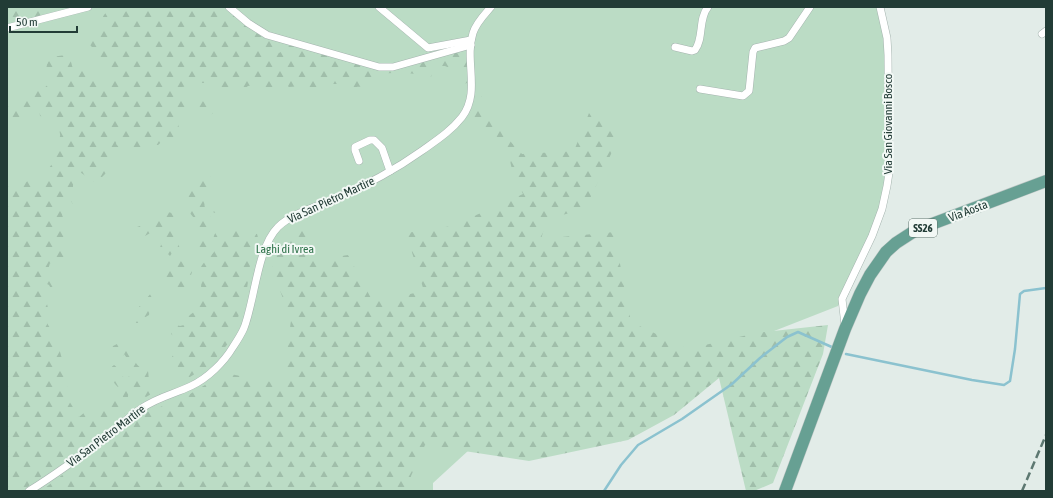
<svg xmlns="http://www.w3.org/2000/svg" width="1053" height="498" font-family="'Asap Condensed',sans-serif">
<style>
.green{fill:#bbdcc5}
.forest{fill:url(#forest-firs)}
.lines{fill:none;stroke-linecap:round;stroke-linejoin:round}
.stream{stroke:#8bc2cf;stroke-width:2.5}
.minor-casing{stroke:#a5b4af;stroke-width:8}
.primary-casing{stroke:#c1c8c7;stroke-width:13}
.minor{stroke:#fff;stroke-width:7}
.primary{stroke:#67a093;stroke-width:12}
.rail{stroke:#5d7871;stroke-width:2.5;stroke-dasharray:8 4;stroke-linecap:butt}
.labels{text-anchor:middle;stroke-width:4;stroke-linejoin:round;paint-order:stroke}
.shield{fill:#f2f8f5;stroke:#60746f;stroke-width:1}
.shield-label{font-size:11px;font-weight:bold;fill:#223c36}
.street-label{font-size:12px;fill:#223c36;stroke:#f2f8f5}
.park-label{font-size:12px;fill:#2e724a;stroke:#f2f8f5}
</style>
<defs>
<pattern id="forest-firs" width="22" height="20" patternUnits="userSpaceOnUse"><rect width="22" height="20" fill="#bbdcc5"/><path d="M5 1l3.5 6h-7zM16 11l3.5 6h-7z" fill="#a0beaa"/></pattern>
</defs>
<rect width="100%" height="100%" fill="#e2ece8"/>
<path class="green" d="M7 7H881L891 134 892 180 868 252 838 306 469 450 433 483V491H7Z"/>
<g class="forest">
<path d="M10 7H58L53 11 41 13 40 20 31 25 27 30C17 26 8 20 10 7Z"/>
<path d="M131 7H223V13C227 16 230 17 234 16L261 36 273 41 274 50 279 53 291 45 380 71 394 70 461 50 464 51V57L467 61V83L464 84C460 78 464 71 459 65L452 69 445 66H437L436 70H433L431 77C419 73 394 72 381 74 378 78 374 84 369 86 361 89 360 84 350 90L345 88 342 84H329L311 89 306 84 303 86 289 87 285 84 277 88H273L266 91 257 85 248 86 244 89 239 87 216 90 208 78 206 83H200L198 86C193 89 188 85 182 87L181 92 187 97 206 102 213 113 210 116H206L201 107 183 108 179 111C177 119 178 125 180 132L174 138H166L158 145H149L145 143 142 147 137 148 133 147 127 138 123 140 118 139 116 144 120 148 119 155 111 161 106 173 96 183 77 170 73 173V191L78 198 76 202 73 204 68 197C58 205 62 218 67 228L66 234 59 242 65 253 64 264 62 267 58 268 50 263 47 273 48 279H54L59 289 57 293 53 292 49 285 45 283 41 288 44 297 40 305 41 308 47 304 48 308 41 314 45 317C47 326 52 329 56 337L68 381 66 396 79 417 85 412 92 410 98 412 103 409 106 403 117 395 120 407 125 413 22 491H7V182C18 182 19 188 30 179H33L36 183 37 189 40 188 47 177C45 170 48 170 52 164 56 160 55 151 56 146 57 142 61 138 60 134 60 130 56 127 53 124 49 119 46 117 40 116L39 107 34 106 30 108C26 121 21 125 7 124V100L20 99 25 94H32L36 87 41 82C49 86 48 91 59 90L61 87C57 75 38 75 51 57L66 55 71 62 73 69 77 70 80 67C88 73 96 81 106 80L112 73 110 70 100 69 101 59 97 52 86 41V31L89 29 99 30C103 25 101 19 104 15 110 7 116 14 123 12 126 12 129 9 131 7Z"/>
<path d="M485 89V114L522 154 574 151 589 113 620 135 585 209 547 219 541 239 614 232 631 322 688 349 756 333 828 325 823 354 773 483 754 491H746L719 378 674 415 628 440 529 461 425 445 411 476 410 491H41L143 414 185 397 225 373 283 384 291 320 272 269 277 244 307 221 308 261 348 255 373 302 424 291 406 233 452 226 523 194 513 174 506 143 470 119Z"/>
<path d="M204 170 209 176 213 178 214 181 212 184H208L207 186C207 192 203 201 205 208L220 212 215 213 211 211 209 213 214 226 209 233 202 236 208 246V251L206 253 199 250 196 242 201 237 198 228 192 222 194 218 189 212 190 207 186 206C186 201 189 200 188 192 191 188 194 185 199 183V176L195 173Z"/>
<path d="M165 211 175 214 177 223 172 227H164L161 230 159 228 145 236 135 235 133 231 134 228 140 226 146 220H149L152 218 156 220 161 217V213Z"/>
<path d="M176 227H179L180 228 181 233 183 234 184 236 178 243 180 249 173 253H172L170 256 168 254 164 257 160 256 158 252 161 245 160 234C165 229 171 233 176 227Z"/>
<path d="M223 227 257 234 259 241 251 257 247 289 231 340 211 364 185 380 183 372 173 362 172 357 176 350 174 336 171 334V330L177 325 180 326 184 325 186 318 199 308V298L204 293 201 287 202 278 199 275C199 264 208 260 214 252 214 240 210 234 223 227Z"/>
<path d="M178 261H181L185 264 187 263 192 272 191 275 189 274 187 276 188 278 186 283 189 285 187 292 185 294 179 292 174 291 170 287 166 286 163 282 166 275Z"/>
<path d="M153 291H155L158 297C156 305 150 308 149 315L142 319 140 323H135L131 316Z"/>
<path d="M119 343 122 347 124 348 126 346 128 347C134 357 135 369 148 370L149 381 152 383 151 387 149 388 150 391 153 393 146 397C138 394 129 388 128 377L134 374C126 365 130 361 124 354L123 356 117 355 112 349 113 346Z"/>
<path d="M114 365C118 367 126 381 128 386 129 389 128 395 128 399L125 400 120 392 119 388C114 384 109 376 109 369Z"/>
</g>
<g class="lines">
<g class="stream">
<path d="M846 354 972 380 1004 385 1010 381 1015 349 1020 294 1024 291 1046 288"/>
<path d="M604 491 621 465 638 445 682 419 732 384 760 358 787 337 798 332 834 348"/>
</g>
<defs>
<g id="minor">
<path d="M229 7 248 23 267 35 379 67H393L471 45"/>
<path d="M379 7 428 48 471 40"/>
<path d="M7 28 88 7"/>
<path d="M1042 34 1046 31"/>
<path d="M675 47 692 51 695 50C704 38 698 19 708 7"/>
<path d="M700 89 743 96 749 91 753 52 755 48 784 41 789 38 810 7"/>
<path d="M359 161 355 150V147L370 140H374L382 148 390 171"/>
<path d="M845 325 842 299 872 236 882 209 887 186 889 173 888 55 887 38 880 7"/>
<path d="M29 491C58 473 85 453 111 433 122 424 131 415 142 408 158 397 174 394 191 386 208 378 224 362 233 347 237 341 241 335 244 328 255 300 257 248 278 227 291 214 315 207 332 200 365 186 395 170 423 150 437 140 451 131 462 117 481 92 464 61 473 33 476 23 484 15 491 7"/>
</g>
<path id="primary" d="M785 491 845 329 860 294 870 275 886 252 896 243 916 230 1046 181"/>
</defs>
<use href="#minor" class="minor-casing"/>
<use href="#primary" class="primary-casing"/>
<use href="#minor" class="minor"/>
<use href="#primary" class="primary"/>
<path class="rail" d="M1022 491 1046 435"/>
</g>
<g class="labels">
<rect class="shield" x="909" y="219" width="28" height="18" rx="3"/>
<g class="shield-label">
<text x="923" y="232">SS26</text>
</g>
<g class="street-label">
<text transform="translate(888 124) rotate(-90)" y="4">Via San Giovanni Bosco</text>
<text transform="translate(331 200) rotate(-25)" y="4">Via San Pietro Martire</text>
<text transform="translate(968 211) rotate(-21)" y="4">Via Aosta</text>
<text transform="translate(106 436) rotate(-37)" y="4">Via San Pietro Martire</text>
</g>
<g class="park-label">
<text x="285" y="253">Laghi di Ivrea</text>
</g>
</g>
<rect width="1053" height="498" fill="none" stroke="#223c36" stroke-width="16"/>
<path d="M10 26v6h67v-6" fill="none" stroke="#223c36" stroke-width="2"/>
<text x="16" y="26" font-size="12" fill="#223c36" stroke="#f2f8f5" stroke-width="3" paint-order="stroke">50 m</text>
</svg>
